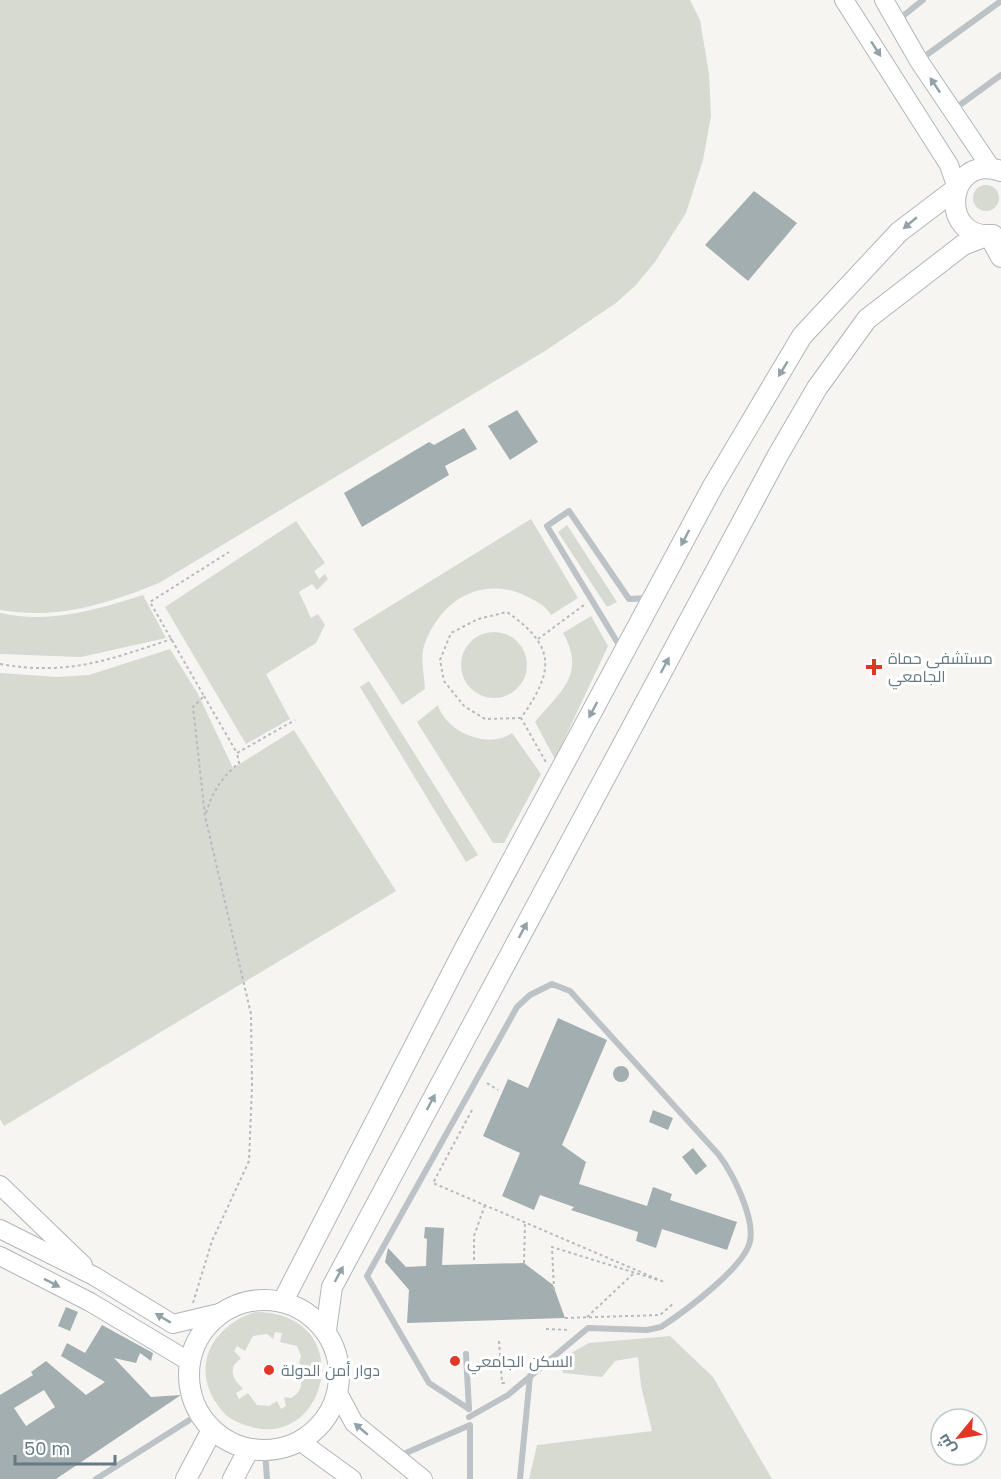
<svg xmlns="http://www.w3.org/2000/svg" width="1001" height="1479" font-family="Poppins,Cairo,sans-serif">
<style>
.green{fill:#d6dad1;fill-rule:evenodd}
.building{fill:#a3aeb1;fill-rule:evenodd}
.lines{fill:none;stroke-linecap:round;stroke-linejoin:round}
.secondary-casing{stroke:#afb6b9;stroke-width:20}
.primary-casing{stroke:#b0b6b9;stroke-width:22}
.path{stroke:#b7bbbd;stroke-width:2;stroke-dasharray:3 3;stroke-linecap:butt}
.minor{stroke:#bcc2c5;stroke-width:6}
.secondary{stroke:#fff;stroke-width:18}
.primary{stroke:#fff;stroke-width:20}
.oneway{fill:#93a2a8}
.poi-dot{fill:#e13726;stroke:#fff;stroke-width:2}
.labels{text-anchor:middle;stroke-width:6;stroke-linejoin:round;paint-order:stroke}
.poi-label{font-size:16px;fill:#657a83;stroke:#fff;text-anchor:start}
</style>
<rect width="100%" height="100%" fill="#f6f5f2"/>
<g class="green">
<path d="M0 0H690L700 20 709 74 711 116 703 160 686 213 655 262 635 286 616 303 545 351 159 583C107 604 57 620 0 610Z"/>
<circle cx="986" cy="198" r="13"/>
<path d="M531 519 578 598 551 615C545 605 539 603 530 598 487 575 445 595 426 640 419 656 424 672 425 689L402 705 353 629Z"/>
<path d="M296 521 325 563 314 571 319 579 325 574 328 579 317 590 312 584 299 592 311 618 318 614 325 625 316 643 266 674 290 719 246 744 165 607Z"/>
<path d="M567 525 617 602 607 607 558 532Z"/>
<path d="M143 595 166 638 81 657 0 654V613C50 624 95 610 143 595Z"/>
<path d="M591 616 608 646 555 759 535 722C559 693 587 675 563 633Z"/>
<circle cx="494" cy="665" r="33"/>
<path d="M170 649 198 694 233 768 294 730 396 891 4 1126 0 1119V673L57 677 89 675Z"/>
<path d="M369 681 478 855 466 862 360 687Z"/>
<path d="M438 705C446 732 488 750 512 733L541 774 504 843H493L417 722Z"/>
<path d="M255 1312C357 1312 330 1444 255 1428 244 1425 231 1421 223 1412 188 1372 209 1327 255 1312ZM275 1332 282 1333 280 1342 297 1346 301 1356 299 1363 308 1369 300 1373C303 1383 302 1392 291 1398L284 1397 286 1406 281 1409 277 1401 269 1406 257 1405 248 1393 239 1399 236 1393 243 1389C236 1381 230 1376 234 1365L241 1358 234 1351 237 1346 245 1351 253 1336 267 1334 273 1339Z"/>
<path d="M670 1336 713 1377 772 1479H529L537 1445 652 1431 641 1386 638 1357 615 1361 602 1377 563 1373 560 1359 589 1343Z"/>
</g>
<g class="building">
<path d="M754 191 797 223 748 281 705 245Z"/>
<path d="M517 410 538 442 510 460 488 426Z"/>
<path d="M464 428 477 449 445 466 449 475 362 527 344 493 429 442 434 445Z"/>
<path d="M558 1018 607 1040 562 1145 586 1162 579 1184 647 1206 653 1187 672 1194 670 1200 737 1222 727 1250 662 1229 656 1248 636 1241 638 1232 571 1210 574 1207 540 1195 534 1210 502 1196 520 1153 483 1136 508 1079 528 1088Z"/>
<circle cx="621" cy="1074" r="8"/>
<path d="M653 1110 673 1118 668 1130 649 1122Z"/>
<path d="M693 1148 707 1166 696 1175 682 1157Z"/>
<path d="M425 1227 444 1228 442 1265 524 1263 553 1285 565 1318 407 1323 409 1290 385 1262 388 1248 406 1267 426 1266 427 1239 424 1238Z"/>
<path d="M66 1307 78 1312 70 1331 58 1326Z"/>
<path d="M102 1325 153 1353 151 1361 140 1353 136 1363 114 1358 151 1397 181 1395 56 1479H0V1395L33 1375 31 1372 46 1361 86 1395 105 1382 61 1356 67 1343 85 1353ZM44 1390 55 1407 26 1426 14 1408Z"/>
</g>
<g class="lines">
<defs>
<g id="secondary">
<path d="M844 0 949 165 957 188"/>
<path d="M884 0 919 61 991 168"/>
<path d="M0 1185 83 1265"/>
<path d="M0 1229 94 1276 173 1324 219 1313"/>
<path d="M0 1256 90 1302 190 1362"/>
<path d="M338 1393 354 1423 423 1479"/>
<path d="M301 1442 352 1479"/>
</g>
<g id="primary">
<path d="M993 235C938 241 945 152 1001 171"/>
<circle cx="264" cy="1375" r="75"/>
<path d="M283 1301 465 948 713 486 802 336 899 232 957 188"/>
<path d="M326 1330 332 1287 778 455 817 388 867 319 963 245 989 235 1001 257"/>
<path d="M186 1479 212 1430"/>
<path d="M233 1479 249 1449"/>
</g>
</defs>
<use href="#secondary" class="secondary-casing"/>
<use href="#primary" class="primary-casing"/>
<g class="path">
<path d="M538 639 584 605"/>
<path d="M0 664C69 676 108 660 172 639"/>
<path d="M204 696 237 753 295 720"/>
<path d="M521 718 485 719 464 706 444 681 440 660 451 633 478 619 507 612C557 647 554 671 521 718L547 764"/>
<path d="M206 813C213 791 221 778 239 763L237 753"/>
<path d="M487 1083 498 1090"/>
<path d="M472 1110 433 1183 664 1282"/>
<path d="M474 1260V1236L485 1205"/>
<path d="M524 1263 525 1221"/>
<path d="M554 1290 552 1247 658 1280"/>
<path d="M193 1303 212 1241 249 1161 252 1086 251 1014 205 816 193 707 204 696 150 602 229 552"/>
<path d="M587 1317 633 1274"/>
<path d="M565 1318 660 1315 674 1303"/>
<path d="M546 1329 570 1330"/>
<path d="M499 1341 502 1383H506"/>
</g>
<g class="minor">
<path d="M898 20 923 0"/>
<path d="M921 59 1001 1"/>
<path d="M953 110 1001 75"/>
<path d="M622 650 547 526 569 511 629 599 649 598"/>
<path d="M466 1354 469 1409"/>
<path d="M469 1409 429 1383 367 1276 517 1007 530 995 552 984 570 991 719 1155C733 1174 755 1218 750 1241 745 1267 684 1312 661 1327L647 1330 588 1328 508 1395 469 1417"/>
<path d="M265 1451 267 1479"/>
<path d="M399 1456 470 1425V1479"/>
<path d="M96 1479 199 1414"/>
<path d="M520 1479 530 1376"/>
</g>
<use href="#secondary" class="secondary"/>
<use href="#primary" class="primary"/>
</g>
<defs><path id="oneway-solid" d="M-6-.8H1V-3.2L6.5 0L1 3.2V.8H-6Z" transform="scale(1.5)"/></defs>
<g class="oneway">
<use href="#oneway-solid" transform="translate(876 49) rotate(57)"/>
<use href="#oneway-solid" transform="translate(935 85) rotate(-124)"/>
<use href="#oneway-solid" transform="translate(910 223) rotate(140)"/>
<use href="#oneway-solid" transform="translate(783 369) rotate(121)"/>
<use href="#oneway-solid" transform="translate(685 538) rotate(118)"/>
<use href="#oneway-solid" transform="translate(665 665) rotate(-62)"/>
<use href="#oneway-solid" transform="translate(593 710) rotate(118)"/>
<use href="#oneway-solid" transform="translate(523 930) rotate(-62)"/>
<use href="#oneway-solid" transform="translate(431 1102) rotate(-62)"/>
<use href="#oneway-solid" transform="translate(339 1274) rotate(-62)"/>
<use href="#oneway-solid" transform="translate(52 1283) rotate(27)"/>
<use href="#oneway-solid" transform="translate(163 1318) rotate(-149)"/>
<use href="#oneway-solid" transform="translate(361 1429) rotate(-140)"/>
</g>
<g class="poi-dot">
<path d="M871 658h6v6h6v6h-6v6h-6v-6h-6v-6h6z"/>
<circle cx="455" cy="1361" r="6"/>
<circle cx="269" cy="1370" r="6"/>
</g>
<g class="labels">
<g class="poi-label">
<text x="888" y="664">مستشفى حماة<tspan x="888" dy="18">الجامعي</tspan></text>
<text x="467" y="1367">السكن الجامعي</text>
<text x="281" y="1376">دوار أمن الدولة</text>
</g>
</g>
<g transform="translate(959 1437) rotate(240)"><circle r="28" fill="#ffffff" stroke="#c1cacd" stroke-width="1.5"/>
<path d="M0-4.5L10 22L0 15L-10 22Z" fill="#e13726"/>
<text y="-9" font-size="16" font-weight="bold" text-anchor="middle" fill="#657a83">ش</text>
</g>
<path d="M15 1455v9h100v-9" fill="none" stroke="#657a83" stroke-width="3"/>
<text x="24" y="1455" font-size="18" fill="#657a83" stroke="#ffffff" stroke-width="4.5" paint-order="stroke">50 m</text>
</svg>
